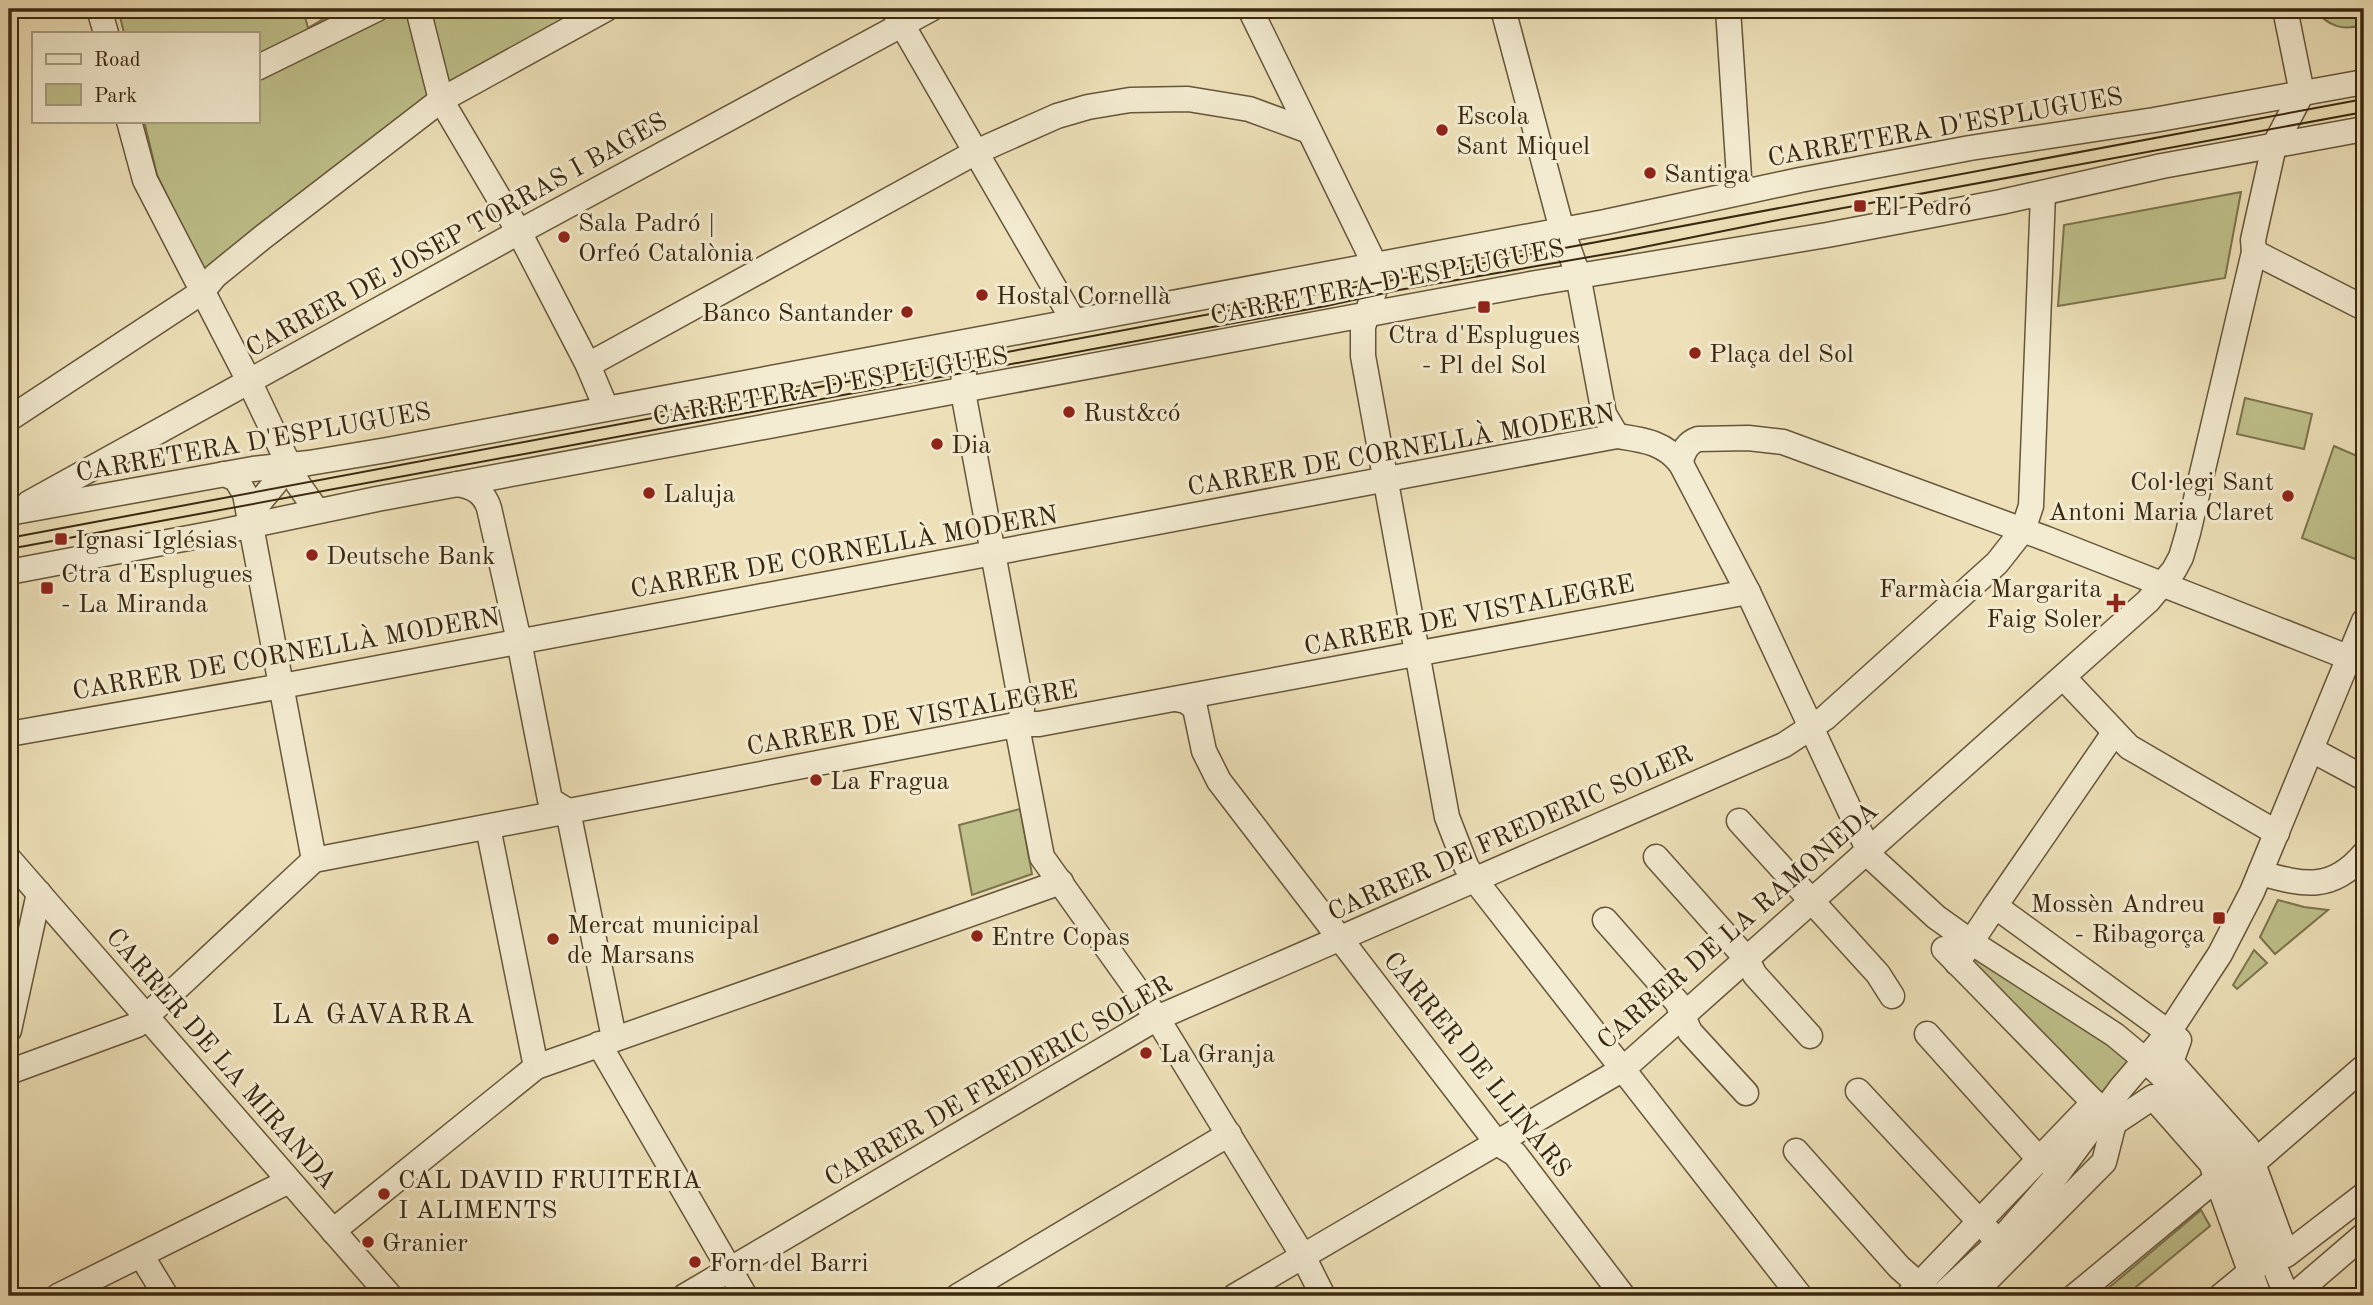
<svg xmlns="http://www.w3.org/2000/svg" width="2373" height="1305" font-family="'Old Standard TT',serif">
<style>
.green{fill:#bfc18b;stroke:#7c744e;stroke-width:2}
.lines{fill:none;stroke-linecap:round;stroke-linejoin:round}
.minor-casing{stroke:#66563a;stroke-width:27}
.minor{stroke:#f4ecd2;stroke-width:24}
.tram{stroke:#392810;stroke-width:2}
.poi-dot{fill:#8f2418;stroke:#f4ecd2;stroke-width:2.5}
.labels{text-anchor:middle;stroke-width:6;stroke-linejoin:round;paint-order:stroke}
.poi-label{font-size:26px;fill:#392810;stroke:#f4ecd2;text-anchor:start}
.street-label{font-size:26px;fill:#392810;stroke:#f4ecd2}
.neighbourhood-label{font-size:28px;letter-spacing:2px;fill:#392810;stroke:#f4ecd2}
</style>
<rect width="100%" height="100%" fill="#eee1b9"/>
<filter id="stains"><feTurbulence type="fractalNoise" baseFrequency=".00286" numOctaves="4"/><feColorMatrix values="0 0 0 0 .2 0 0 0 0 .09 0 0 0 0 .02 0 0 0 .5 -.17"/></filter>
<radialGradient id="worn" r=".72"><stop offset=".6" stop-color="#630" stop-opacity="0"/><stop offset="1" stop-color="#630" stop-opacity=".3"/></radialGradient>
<g class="green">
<path d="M118 9H303L308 28 340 9H409L437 104 203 271 157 175 144 121H257V33H124Z"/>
<path d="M422 9H588L447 85Z"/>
<path d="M2314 9H2364V24C2343 32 2328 26 2314 9Z"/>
<path d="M2241 192 2225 278 2058 306 2064 225Z"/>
<path d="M2245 398 2312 414 2304 449 2237 434Z"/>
<path d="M2334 446 2364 459V533L2355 559 2302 538Z"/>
<path d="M1020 809 1032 874 972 895 959 825Z"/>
<path d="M2278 900 2304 907 2328 910 2275 954 2260 937Z"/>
<path d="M1948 933 2137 1061 2062 1161 2082 1103Z"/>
<path d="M2254 950 2267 963 2237 989 2233 985Z"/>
<path d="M2201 1210 2210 1226 2125 1296H2099Z"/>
</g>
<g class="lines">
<defs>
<g id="minor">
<path d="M99 9 106 33"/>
<path d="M418 9 441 100 519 232 588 365 606 408"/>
<path d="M893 9 1073 320"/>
<path d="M1250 9 1375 265 1377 282 1363 327V356L1447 817 1466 866 1475 880 1800 1296"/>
<path d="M1503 9 1562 230 1578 275 1604 414 1617 436"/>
<path d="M1728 9 1740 192"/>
<path d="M257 68 377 9"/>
<path d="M129 121 145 180 250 383 298 484 317 511"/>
<path d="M2254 252 2364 308"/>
<path d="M989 339C963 352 964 364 963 392L1022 709 1019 737 1042 857 1157 1018 1303 1256 1323 1296"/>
<path d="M588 365 976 152 1057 116 1088 107 1130 100 1188 99 1249 109 1309 131"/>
<path d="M9 419 202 292 215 276 263 237 441 100 606 9"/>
<path d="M1681 464C1682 452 1687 443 1698 439L1748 438 1783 442 2047 539 2350 658"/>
<path d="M224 474 236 479 245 494 314 860"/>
<path d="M457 484C472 486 484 492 489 508L519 641 550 800 568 811 614 1038"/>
<path d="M29 503 519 232 931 9"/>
<path d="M9 513 253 469 309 463 387 450 1605 222 1800 180 1970 148 2154 120 2364 82"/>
<path d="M249 515 290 465"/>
<path d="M9 572 215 533 377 499 1536 283 1827 235 2001 202 2162 166 2364 129"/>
<path d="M2064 678 2129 747 2277 833"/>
<path d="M1176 699 1186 701 1195 708 1204 751 1219 781 1497 1143 1515 1154 1623 1296"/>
<path d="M9 734 282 686 1617 436C1643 440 1664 442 1681 464L1748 592 1872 858 1936 917 1971 942 2115 1035 2145 1060 2180 1093 2208 1126 2232 1166 2287 1296"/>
<path d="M2312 750 2364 778"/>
<path d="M1739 821 1878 974 1892 996"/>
<path d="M488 827 536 1067"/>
<path d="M1656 857 1746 958 1755 975 1810 1036"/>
<path d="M9 859 390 1296"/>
<path d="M2260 873C2304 885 2332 892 2364 854"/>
<path d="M1995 906 2114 733"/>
<path d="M1605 920 1677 1002 1690 1032 1746 1093"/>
<path d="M1944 949 2114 1123 2153 1097 2211 1163 2259 1296"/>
<path d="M1957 963 1995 906 2179 1040 2171 1062 2247 1147 2281 1240"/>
<path d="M9 1030 39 893"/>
<path d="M1927 1034 2039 1159 2052 1163"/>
<path d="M599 1044 745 1296"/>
<path d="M9 1072 137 1025 314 860 1021 724H1039L1748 592"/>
<path d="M1858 1091 1991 1234"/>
<path d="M1796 1151 1899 1267 1932 1296"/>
<path d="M2243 1172 2364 1067"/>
<path d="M333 1231 536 1067 1061 882"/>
<path d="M141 1255 166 1296"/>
<path d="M2286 1255 2364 1195"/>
<path d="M58 1296 289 1181"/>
<path d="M685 1296 1157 1018 1784 745 1825 718 1997 563 2023 530 2031 506 2043 194"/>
<path d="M958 1296 1229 1134"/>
<path d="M1235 1296 1623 1069 2148 601 2174 570 2181 557 2188 533 2254 252 2253 240 2274 146 2302 93 2285 9"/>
<path d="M1908 1296 2094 1102"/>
<path d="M1941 1296 1999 1242 2054 1179 2121 1088 2169 1032 2220 954 2252 892 2364 621"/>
<path d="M1971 1296 2104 1162 2114 1123"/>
<path d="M2075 1296 2228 1169"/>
<path d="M2221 1296 2262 1262"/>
<path d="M2293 1296 2364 1235"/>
</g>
</defs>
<use href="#minor" class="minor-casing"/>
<use href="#minor" class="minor"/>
<g class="tram">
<path d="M9 538 2364 99"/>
<path d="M9 549 1326 306 1399 290 1624 251 1773 221 2364 112"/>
</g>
</g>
<g class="poi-dot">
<circle cx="1442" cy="130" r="7"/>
<circle cx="1650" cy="173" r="7"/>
<rect x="1853" y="199" width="14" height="14" rx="3.5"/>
<circle cx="564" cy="237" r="7"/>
<circle cx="982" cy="295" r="7"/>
<rect x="1477" y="300" width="14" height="14" rx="3.5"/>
<circle cx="907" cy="312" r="7"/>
<circle cx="1695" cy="353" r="7"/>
<circle cx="1069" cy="412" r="7"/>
<circle cx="937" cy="444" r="7"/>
<circle cx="649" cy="493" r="7"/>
<circle cx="2288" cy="496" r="7"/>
<rect x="54" y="532" width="14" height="14" rx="3.5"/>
<circle cx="312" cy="555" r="7"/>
<rect x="40" y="581" width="14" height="14" rx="3.5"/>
<path d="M2112.5 592.5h7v7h7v7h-7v7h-7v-7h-7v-7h7z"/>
<circle cx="816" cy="780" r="7"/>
<rect x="2212" y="911" width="14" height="14" rx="3.5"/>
<circle cx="977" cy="936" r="7"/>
<circle cx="553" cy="939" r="7"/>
<circle cx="1146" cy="1053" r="7"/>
<circle cx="384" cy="1194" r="7"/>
<circle cx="368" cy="1242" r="7"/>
<circle cx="695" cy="1262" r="7"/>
</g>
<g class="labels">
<g class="poi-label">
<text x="1456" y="124">Escola<tspan x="1456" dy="30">Sant Miquel</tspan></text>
<text x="1664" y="182">Santiga</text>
<text x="1874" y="215">El Pedró</text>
<text x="578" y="231">Sala Padró |<tspan x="578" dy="30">Orfeó Catalònia</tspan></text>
<text x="996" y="304">Hostal Cornellà</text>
<text x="893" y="321" text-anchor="end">Banco Santander</text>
<text x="1484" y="343" text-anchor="middle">Ctra d'Esplugues<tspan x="1484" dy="30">- Pl del Sol</tspan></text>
<text x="1709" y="362">Plaça del Sol</text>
<text x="1083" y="421">Rust&amp;có</text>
<text x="951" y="453">Dia</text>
<text x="2274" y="490" text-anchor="end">Col·legi Sant<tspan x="2274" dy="30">Antoni Maria Claret</tspan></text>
<text x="663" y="502">Laluja</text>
<text x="75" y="548">Ignasi Iglésias</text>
<text x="326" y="564">Deutsche Bank</text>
<text x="61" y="582">Ctra d'Esplugues<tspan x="61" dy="30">- La Miranda</tspan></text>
<text x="2102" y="597" text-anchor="end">Farmàcia Margarita<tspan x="2102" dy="30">Faig Soler</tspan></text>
<text x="830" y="789">La Fragua</text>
<text x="2205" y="912" text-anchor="end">Mossèn Andreu<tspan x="2205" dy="30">- Ribagorça</tspan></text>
<text x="567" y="933">Mercat municipal<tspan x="567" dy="30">de Marsans</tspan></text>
<text x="991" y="945">Entre Copas</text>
<text x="1160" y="1062">La Granja</text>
<text x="398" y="1188">CAL DAVID FRUITERIA<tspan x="398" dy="30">I ALIMENTS</tspan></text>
<text x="382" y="1251">Granier</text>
<text x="709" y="1271">Forn del Barri</text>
</g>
<g class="street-label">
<text transform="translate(1945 126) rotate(-10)" y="9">CARRETERA D'ESPLUGUES</text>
<text transform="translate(456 234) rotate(-29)" y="9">CARRER DE JOSEP TORRAS I BAGES</text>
<text transform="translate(1387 281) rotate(-11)" y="9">CARRETERA D'ESPLUGUES</text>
<text transform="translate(830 385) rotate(-10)" y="9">CARRETERA D'ESPLUGUES</text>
<text transform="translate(253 441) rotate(-10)" y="9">CARRETERA D'ESPLUGUES</text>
<text transform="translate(1401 449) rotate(-10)" y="9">CARRER DE CORNELLÀ MODERN</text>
<text transform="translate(844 551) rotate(-10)" y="9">CARRER DE CORNELLÀ MODERN</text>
<text transform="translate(1469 614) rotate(-11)" y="9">CARRER DE VISTALEGRE</text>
<text transform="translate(286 653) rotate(-10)" y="9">CARRER DE CORNELLÀ MODERN</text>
<text transform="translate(912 717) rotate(-10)" y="9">CARRER DE VISTALEGRE</text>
<text transform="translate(1510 832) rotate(-24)" y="9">CARRER DE FREDERIC SOLER</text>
<text transform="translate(1737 925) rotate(-41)" y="9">CARRER DE LA RAMONEDA</text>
<text transform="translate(222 1058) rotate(49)" y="9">CARRER DE LA MIRANDA</text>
<text transform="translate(1478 1064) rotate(51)" y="9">CARRER DE LLINARS</text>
<text transform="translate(998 1080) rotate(-30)" y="9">CARRER DE FREDERIC SOLER</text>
</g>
<g class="neighbourhood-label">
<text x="374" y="1023">LA GAVARRA</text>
</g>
</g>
<rect width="2373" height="1305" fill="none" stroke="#eee1b9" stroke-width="35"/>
<rect x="10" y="10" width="2352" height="1284" fill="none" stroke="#392810" stroke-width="3.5"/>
<rect x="18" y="18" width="2338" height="1270" fill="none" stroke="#392810" stroke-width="2"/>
<rect x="32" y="32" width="228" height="91" fill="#f4ecd2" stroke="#a99e84" stroke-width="2"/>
<rect x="46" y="54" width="35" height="10" fill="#f4ecd2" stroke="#a99e84" stroke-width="2"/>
<text x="94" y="66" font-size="21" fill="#392810">Road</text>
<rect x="46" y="84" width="35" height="21" fill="#bfc18b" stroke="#a99e84" stroke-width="2"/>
<text x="94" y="102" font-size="21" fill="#392810">Park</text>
<rect width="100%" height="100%" filter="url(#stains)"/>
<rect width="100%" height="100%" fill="url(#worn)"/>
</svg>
